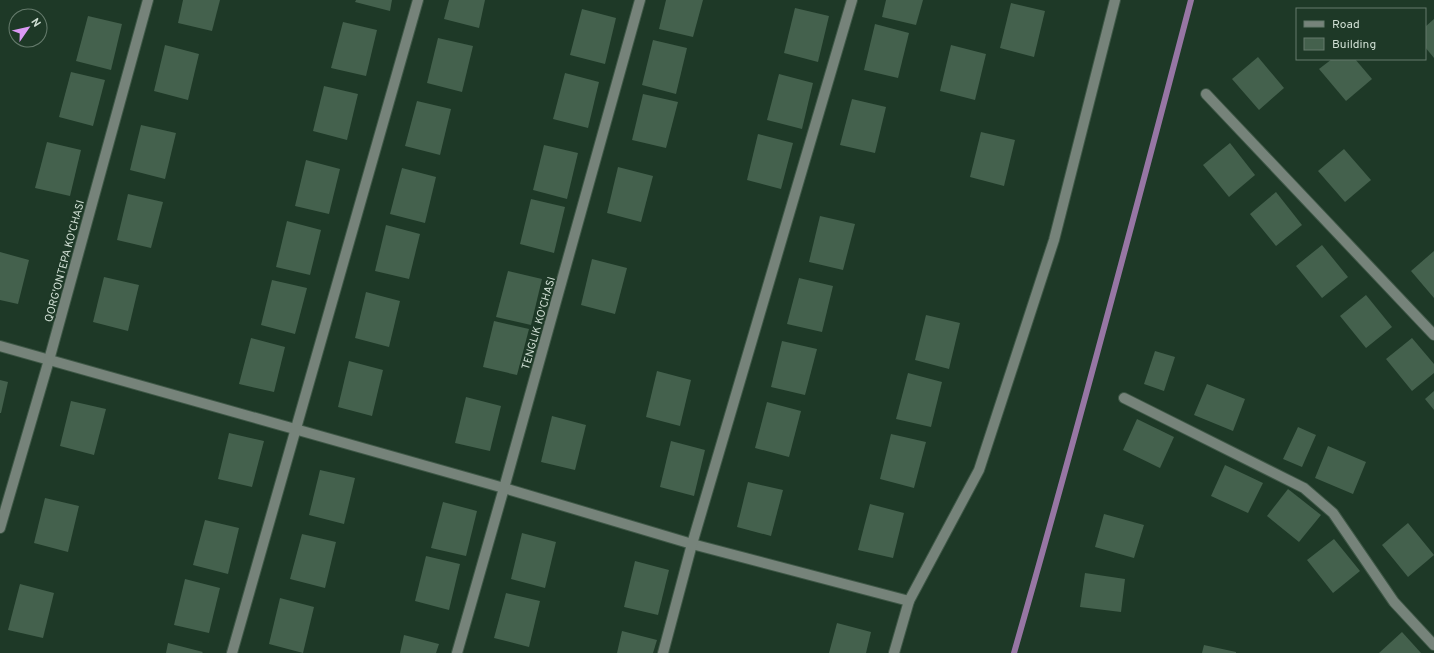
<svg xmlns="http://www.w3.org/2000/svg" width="1434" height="653" font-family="Overpass,sans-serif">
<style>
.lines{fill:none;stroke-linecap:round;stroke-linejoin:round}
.stream{stroke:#9776a4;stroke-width:6}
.building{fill:#44614d}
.minor-casing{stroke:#3e5746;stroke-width:12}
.minor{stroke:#76837a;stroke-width:10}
.labels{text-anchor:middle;stroke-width:4;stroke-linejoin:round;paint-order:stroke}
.street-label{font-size:11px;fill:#cfded3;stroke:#1e3927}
</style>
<rect width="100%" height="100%" fill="#1e3927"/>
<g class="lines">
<path class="stream" d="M1014 653C1076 436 1134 218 1191 0"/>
</g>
<g class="building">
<path d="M183 0H220L212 31 178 23Z"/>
<path d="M356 0H392L390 11 355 2Z"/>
<path d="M449 0H485L479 28 444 19Z"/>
<path d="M666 0H703L693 37 659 29Z"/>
<path d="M886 0H923L916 25 882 17Z"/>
<path d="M1011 3 1045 11 1034 57 1000 48Z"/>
<path d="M795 8 829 16 818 62 784 53Z"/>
<path d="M582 9 616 18 605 64 570 55Z"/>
<path d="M88 16 122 24 111 70 76 61Z"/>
<path d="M1434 19V58L1425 47V27Z"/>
<path d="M343 22 377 30 366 76 331 68Z"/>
<path d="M875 24 909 33 898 78 864 70Z"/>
<path d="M438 38 473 46 462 92 427 83Z"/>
<path d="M653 40 687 48 676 94 642 85Z"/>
<path d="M165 45 199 54 188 100 154 91Z"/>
<path d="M951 45 986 54 975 100 940 91Z"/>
<path d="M1258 57 1284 88 1259 110 1232 79Z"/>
<path d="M1332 59H1355L1372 79 1346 101 1319 69Z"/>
<path d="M71 72 105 80 93 126 59 117Z"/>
<path d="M565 73 599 82 588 128 553 119Z"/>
<path d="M779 74 813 83 802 129 767 120Z"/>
<path d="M324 86 358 94 347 140 313 131Z"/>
<path d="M643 94 678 102 666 148 632 140Z"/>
<path d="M852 99 886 107 875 153 840 145Z"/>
<path d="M417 101 451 109 440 155 405 146Z"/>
<path d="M141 125 176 133 165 179 130 170Z"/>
<path d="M981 132 1015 140 1004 186 970 177Z"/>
<path d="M758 134 793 143 781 189 747 180Z"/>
<path d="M47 142 81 150 70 196 35 188Z"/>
<path d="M1230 143 1255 175 1229 197 1203 165Z"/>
<path d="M544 145 578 153 567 199 533 190Z"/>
<path d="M1344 149 1371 180 1345 202 1318 171Z"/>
<path d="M306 160 340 169 329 214 295 206Z"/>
<path d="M618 167 653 176 641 222 607 213Z"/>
<path d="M402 168 436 177 425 223 390 214Z"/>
<path d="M1276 192 1302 225 1276 246 1250 214Z"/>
<path d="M128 194 163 202 151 248 117 240Z"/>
<path d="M531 199 565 207 554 253 520 244Z"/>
<path d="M820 216 855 224 843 270 809 262Z"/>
<path d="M287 221 321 230 310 275 276 267Z"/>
<path d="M386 225 420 234 409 279 375 271Z"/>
<path d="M1322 245 1348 277 1322 298 1296 266Z"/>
<path d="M1434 251V298L1411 271Z"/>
<path d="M0 252 29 260 18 304 0 300Z"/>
<path d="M592 259 627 268 615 314 581 305Z"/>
<path d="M508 271 542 279 531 325 496 317Z"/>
<path d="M104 277 139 285 128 331 93 322Z"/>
<path d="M799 278 833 286 822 332 787 324Z"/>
<path d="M272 280 307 288 295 334 261 325Z"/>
<path d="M366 292 400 301 389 347 355 338Z"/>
<path d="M1366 295 1392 327 1366 348 1340 316Z"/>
<path d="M926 315 960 323 949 369 915 360Z"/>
<path d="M494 321 529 329 517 375 483 367Z"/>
<path d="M251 338 285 347 274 392 239 384Z"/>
<path d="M1412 338 1434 364V373L1412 391 1386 359Z"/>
<path d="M782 341 817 349 805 395 771 387Z"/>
<path d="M1155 351 1175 357 1164 391 1144 384Z"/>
<path d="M349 361 383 370 372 416 338 407Z"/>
<path d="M657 371 691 380 680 426 646 417Z"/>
<path d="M908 373 942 382 931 427 896 419Z"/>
<path d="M0 380 8 382 1 413H0Z"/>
<path d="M1207 384 1245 399 1233 431 1194 415Z"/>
<path d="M1434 391V410L1425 399Z"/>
<path d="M466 397 501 406 490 451 455 443Z"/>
<path d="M71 401 106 409 94 455 60 446Z"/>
<path d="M767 402 801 411 789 457 755 448Z"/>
<path d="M552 416 586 425 575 470 541 462Z"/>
<path d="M1137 419 1174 437 1160 468 1123 450Z"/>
<path d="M1298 427 1316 435 1302 467 1283 459Z"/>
<path d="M229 433 264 441 252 487 218 479Z"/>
<path d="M891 434 926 442 914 488 880 479Z"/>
<path d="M671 441 705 450 694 496 660 487Z"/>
<path d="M1328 446 1366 462 1353 494 1315 478Z"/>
<path d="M1225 465 1263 483 1248 513 1211 496Z"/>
<path d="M320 470 355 478 344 524 309 515Z"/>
<path d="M748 482 783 490 771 536 737 527Z"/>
<path d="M1288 489 1321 515 1299 542 1267 516Z"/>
<path d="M45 498 79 506 68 552 34 543Z"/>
<path d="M443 502 477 511 466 556 431 548Z"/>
<path d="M870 504 904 513 893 558 858 550Z"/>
<path d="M1104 514 1144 525 1134 558 1095 547Z"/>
<path d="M205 520 239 528 228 574 193 565Z"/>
<path d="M1408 523 1434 555 1408 577 1382 545Z"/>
<path d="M522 533 556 542 545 588 511 579Z"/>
<path d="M302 534 336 542 325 588 290 579Z"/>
<path d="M1334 539 1360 571 1333 593 1307 560Z"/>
<path d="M426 556 460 564 449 610 415 601Z"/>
<path d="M635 561 669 570 658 615 624 607Z"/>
<path d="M1085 573 1125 579 1121 612 1080 607Z"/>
<path d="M185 579 220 588 209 633 174 625Z"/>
<path d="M20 584 54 593 43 638 8 630Z"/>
<path d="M506 593 540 601 529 647 494 638Z"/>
<path d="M280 598 314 607 303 653 269 644Z"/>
<path d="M837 623 871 632 866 653H829Z"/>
<path d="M622 631 657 640 653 653H617Z"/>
<path d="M1402 632 1421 653H1379Z"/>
<path d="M404 635 439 644 436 653H400Z"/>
<path d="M168 643 203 652 202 653H166Z"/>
<path d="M1204 645 1236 652V653H1202Z"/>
</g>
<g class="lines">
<defs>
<g id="minor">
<path d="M1206 94 1434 335"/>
<path d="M0 346 504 488 692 544 909 601"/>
<path d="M1124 398 1304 488 1333 513 1394 602 1434 645"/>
<path d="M0 528 49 360 148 0"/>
<path d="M232 653 418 0"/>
<path d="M457 653 504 488 640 0"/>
<path d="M663 653 692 544 852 0"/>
<path d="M894 653 909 601 979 470 1054 240 1115 0"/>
</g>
</defs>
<use href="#minor" class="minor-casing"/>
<use href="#minor" class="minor"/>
</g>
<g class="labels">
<g class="street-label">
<text transform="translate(64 261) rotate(-75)" y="4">QORG'ONTEPA KO'CHASI</text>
<text transform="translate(538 323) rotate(-74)" y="4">TENGLIK KO'CHASI</text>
</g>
</g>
<rect x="1296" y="8" width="130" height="52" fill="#1e3927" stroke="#657b6c"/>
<rect x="1304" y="21" width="20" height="6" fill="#76837a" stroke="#657b6c"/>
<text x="1332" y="28" font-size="12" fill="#cfded3">Road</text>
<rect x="1304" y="38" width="20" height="12" fill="#44614d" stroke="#657b6c"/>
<text x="1332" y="48" font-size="12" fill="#cfded3">Building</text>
<g transform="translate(28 28) rotate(56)"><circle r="19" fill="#1e3927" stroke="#657b6c"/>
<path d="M0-3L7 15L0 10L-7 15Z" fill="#db99f5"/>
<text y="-6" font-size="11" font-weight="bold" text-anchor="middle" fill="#cfded3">N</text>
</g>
</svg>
